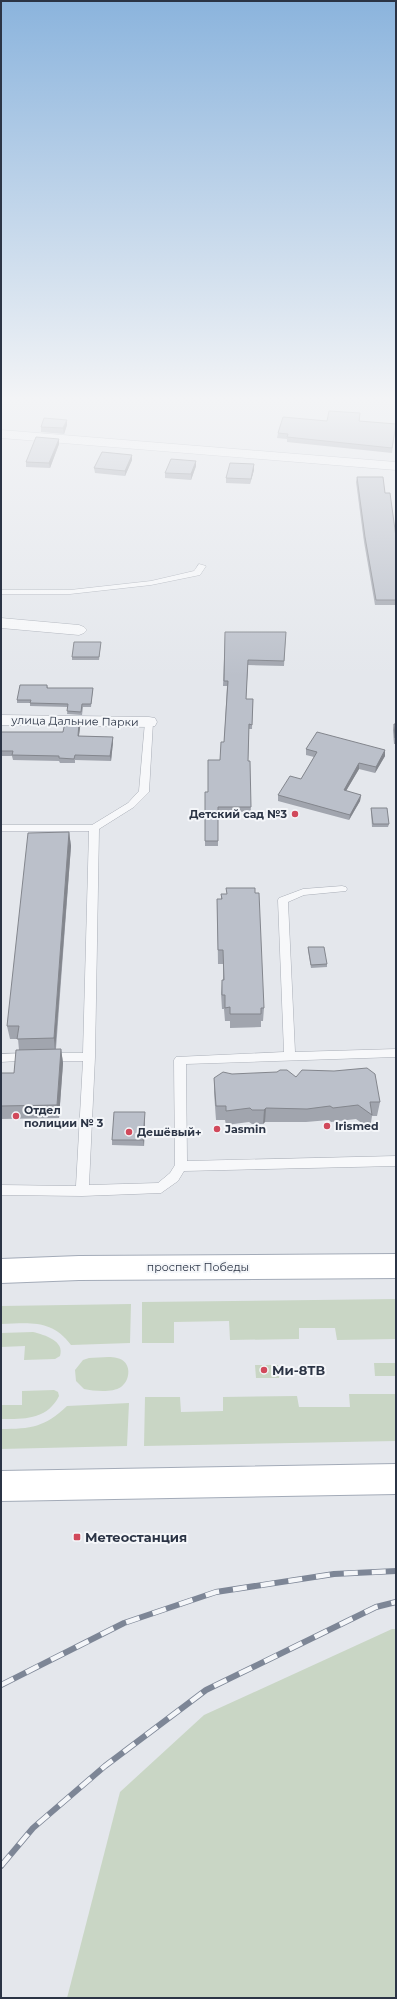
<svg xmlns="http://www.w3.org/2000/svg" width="397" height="1999" font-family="Montserrat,sans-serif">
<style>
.green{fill:#c9d6c5}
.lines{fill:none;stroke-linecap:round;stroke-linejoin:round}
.service-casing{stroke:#a9aeb7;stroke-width:1}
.minor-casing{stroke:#a9aeb7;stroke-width:1}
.primary-casing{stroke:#a3abb8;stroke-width:2}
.service{fill:#f7f8fa;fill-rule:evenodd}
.minor{fill:#f7f8fa;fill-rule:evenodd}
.primary{fill:#fff;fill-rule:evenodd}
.rail-casing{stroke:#7d8696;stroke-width:6}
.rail{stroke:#f4f6f9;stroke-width:4.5;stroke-dasharray:14;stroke-linecap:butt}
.wall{fill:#a1a5ae}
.shaded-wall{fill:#83868d}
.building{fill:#bbc0ca;stroke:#83868d}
.poi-dot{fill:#d1495b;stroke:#f4f6f9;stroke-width:1.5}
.labels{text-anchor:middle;stroke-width:4;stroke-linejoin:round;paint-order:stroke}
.street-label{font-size:11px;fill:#2b3445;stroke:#f4f6f9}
.poi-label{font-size:11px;font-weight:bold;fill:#2b3445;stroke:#f4f6f9;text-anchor:start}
.near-poi-label{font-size:13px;font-weight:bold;fill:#2b3445;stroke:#f4f6f9;text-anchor:start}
</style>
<rect width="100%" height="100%" fill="#e4e7ec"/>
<g class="green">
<path d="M396 1299V1339L337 1340 335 1328H299V1339L230 1340 229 1321 174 1322V1343H142V1302Z"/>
<path d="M131 1304 130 1343 71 1345C52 1319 30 1323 1 1324V1306Z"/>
<path d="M33 1332C45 1335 65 1341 60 1356L55 1359 24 1360 25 1346 1 1347V1333Z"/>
<path d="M89 1358C98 1358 109 1356 117 1358 132 1361 131 1380 121 1387 112 1393 94 1391 84 1389L76 1381 75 1370 83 1360Z"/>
<path d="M374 1363H396V1376H375Z"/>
<path d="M255 1365H278L279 1378H256Z"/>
<path d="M54 1390 58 1392 59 1396C47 1420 24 1419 1 1419V1405H22V1391Z"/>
<path d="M349 1394H396V1441L144 1446 145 1397H180L181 1412 223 1411V1397L297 1396 299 1407H350Z"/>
<path d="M129 1403 127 1446 1 1449V1429C31 1429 45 1427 67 1406Z"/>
<path d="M392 1629H396V1998H67L120 1792 204 1715Z"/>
</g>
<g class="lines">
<defs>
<g id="service">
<path d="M199 564 206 566 200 575 151 585 70 594H1V590H70L151 581 194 571Z"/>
<path d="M149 719 153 722 149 792 134 807 99 829 95 1057 89 1185 158 1183 170 1173 175 1165 174 1060 176 1057 284 1052 278 900 279 898 303 889 342 886 346 887 347 889 346 891 304 895 288 902 295 1052 396 1049V1057L186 1064 187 1161 396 1156V1166L184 1171 178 1181 161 1193 82 1196 1 1195V1185L76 1186 83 1061H48L44 1060 42 1057 44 1054 48 1053H83L89 831H1V825H92L128 803 139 791 145 722Z"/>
<path d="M30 1053 34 1054 36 1057 34 1060 1 1062V1054Z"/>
</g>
<g id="minor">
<path d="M1 430 396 462V470L1 438Z"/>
<path d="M1 618 79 625 84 627 87 630 84 633 79 635 1 628Z"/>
<path d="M1 715 149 717 155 718 157 722 155 726 149 727 1 725Z"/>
</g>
<g id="primary">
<path d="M396 1254V1278L79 1280 1 1283V1259L79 1256Z"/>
<path d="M396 1464V1494L1 1501V1471Z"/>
</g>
</defs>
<use href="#service" class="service-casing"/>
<use href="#minor" class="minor-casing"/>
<use href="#primary" class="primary-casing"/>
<use href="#service" class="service"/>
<use href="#minor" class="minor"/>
<use href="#primary" class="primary"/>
<defs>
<g id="rail">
<path d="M1 1685 124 1623 216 1592 334 1574 396 1571"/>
<path d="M1 1866 33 1828 105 1766 206 1690 376 1607 396 1602"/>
</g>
</defs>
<use href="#rail" class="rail-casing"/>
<use href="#rail" class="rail"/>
</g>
<g class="wall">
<path d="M360 418 359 421 396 424 392 453 287 442V439L277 438 278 433 327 421Z"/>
<path d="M67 425 64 434 41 432V427Z"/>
<path d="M59 439V444L50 468 26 467V462Z"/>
<path d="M132 455V460L125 476 95 473 94 468Z"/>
<path d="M254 464V470L250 484 226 483V478Z"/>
<path d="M196 466 191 480 165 478V473Z"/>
<path d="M357 477 385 493 396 537V605H375L364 542 356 482Z"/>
<path d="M225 632H286L284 666 248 665 246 699H253L252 729H249L248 761 251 812 218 811V846H205V792H208L220 760 224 742 227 686H223Z"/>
<path d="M101 642 99 660H72V657Z"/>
<path d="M47 685 48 688H93L91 707H83L82 715 67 714 68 707 30 706V703H17V700Z"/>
<path d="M79 723 80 728 79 736 113 737V742L111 761 75 760V763H60L59 761 13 760 12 756H1V732H63Z"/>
<path d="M394 724H396V744H394L393 730Z"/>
<path d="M306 749 385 750V756L375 773 359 769 346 791 361 795 360 801 349 820 278 801V795L301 779 314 757 306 755Z"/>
<path d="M371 808 389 824 388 827H372L371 811Z"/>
<path d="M69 832 71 846 56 1049H61L63 1063 59 1118 1 1119V1073H14L19 1050 18 1039H10L7 1026Z"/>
<path d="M221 894 264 1008 263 1021H261V1027L230 1028V1021H225L224 1009H222L221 993 222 980H223V964H218L217 899H221Z"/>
<path d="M308 947 327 964V967L311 968 308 950Z"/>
<path d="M232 1074 296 1077 380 1102 377 1116H372L370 1129 356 1119 331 1122 329 1120 306 1122H265L263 1124H252L249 1122 226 1125 225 1120H216L214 1092V1078Z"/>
<path d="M145 1118 144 1146 112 1145V1140Z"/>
</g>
<g class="shaded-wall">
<path d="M67 420V425L64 434 63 428Z"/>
<path d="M59 439V444L50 468 49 463Z"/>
<path d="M132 455V460L125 476V471Z"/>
<path d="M196 461V466L191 480V474Z"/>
<path d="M254 464V470L250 484Z"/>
<path d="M79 723 80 728 78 741V736Z"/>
<path d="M113 737V742L111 761 110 756Z"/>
<path d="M385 750V756L375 773 376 767Z"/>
<path d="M359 763V769L343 796 344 790Z"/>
<path d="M361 795 360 801 349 820 350 815Z"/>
<path d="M69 832 71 846 55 1052 54 1038Z"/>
<path d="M61 1049 63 1063 59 1118 57 1105Z"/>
<path d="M266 1108 265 1122 263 1124 264 1110Z"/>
<path d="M145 1112V1118L144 1146 143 1140Z"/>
</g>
<g class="building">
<path d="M329 411 360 413 359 421 396 424 392 448 287 437 288 434 278 433 283 417 327 421Z"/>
<path d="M44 418 67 420 63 428 41 427Z"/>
<path d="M36 437 59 439 49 463 26 462Z"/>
<path d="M102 452 132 455 125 471 94 468Z"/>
<path d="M171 459 196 461 191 474 165 473Z"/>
<path d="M230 463 254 464 251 479 226 478Z"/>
<path d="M357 477H383L385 493H390L396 537V600H376L365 537Z"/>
<path d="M225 632H286L284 661 248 660 246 699H253L252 725 249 724 248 761H250L251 807H218V841H205V792H208V760H220L221 742H224L228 681H224Z"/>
<path d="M74 642H101L99 657H72Z"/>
<path d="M20 685H47V688H93L91 704H82L81 712 67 711 68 704 30 703 31 700H17Z"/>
<path d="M65 722 79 723 78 736 113 737 110 756 75 755 74 759 59 758V756L12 755 13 751H1V732H63Z"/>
<path d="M394 724H396V738H395Z"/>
<path d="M317 732 385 750 376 767 359 763 344 790 361 795 350 815 278 795 290 776 301 779 317 752 306 749Z"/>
<path d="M371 808H387L389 824H373Z"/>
<path d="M69 832 54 1038 17 1039 19 1026H7L28 833Z"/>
<path d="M226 888H255V893H259L264 1008H261V1014H230V1007L225 1008V995H222V980H224L223 950H218L217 899H222L221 894H227Z"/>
<path d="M308 947H324L327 964 311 965Z"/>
<path d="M61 1049 57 1105 1 1106V1073H14L16 1050Z"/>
<path d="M367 1068 375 1074 380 1102H370L372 1115 358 1105 333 1108 330 1106 307 1109 266 1108 264 1110H252L250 1108 226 1111V1106H216L214 1078 223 1072 232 1074 277 1072 280 1070H287L296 1077 302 1070 334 1071Z"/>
<path d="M114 1112H145L143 1140H112Z"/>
</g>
<linearGradient id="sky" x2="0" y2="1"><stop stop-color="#8bb4dd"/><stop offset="0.59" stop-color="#f3f4f6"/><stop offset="1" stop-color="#f3f4f6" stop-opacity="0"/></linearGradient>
<rect width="397" height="676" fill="url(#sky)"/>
<g class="poi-dot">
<circle cx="295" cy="814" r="4"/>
<circle cx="16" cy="1116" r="4"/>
<circle cx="327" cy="1126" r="4"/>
<circle cx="217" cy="1129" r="4"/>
<circle cx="129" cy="1132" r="4"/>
<circle cx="264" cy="1370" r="4"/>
<rect x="73" y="1533" width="8" height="8" rx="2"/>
</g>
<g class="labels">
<g class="street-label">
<text transform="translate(75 721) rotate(1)" y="4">улица Дальние Парки</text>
<text x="198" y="1271">проспект Победы</text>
</g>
<g class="poi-label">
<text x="287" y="818" text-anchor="end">Детский сад №3</text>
<text x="24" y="1114">Отдел<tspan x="24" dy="13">полиции № 3</tspan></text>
<text x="335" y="1130">Irismed</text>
<text x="225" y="1133">Jasmin</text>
<text x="137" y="1136">Дешёвый+</text>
</g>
<g class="near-poi-label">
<text x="272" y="1375">Ми-8ТВ</text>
<text x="85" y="1542">Метеостанция</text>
</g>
</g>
<rect width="397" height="1999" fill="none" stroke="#2b3445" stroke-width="4"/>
</svg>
